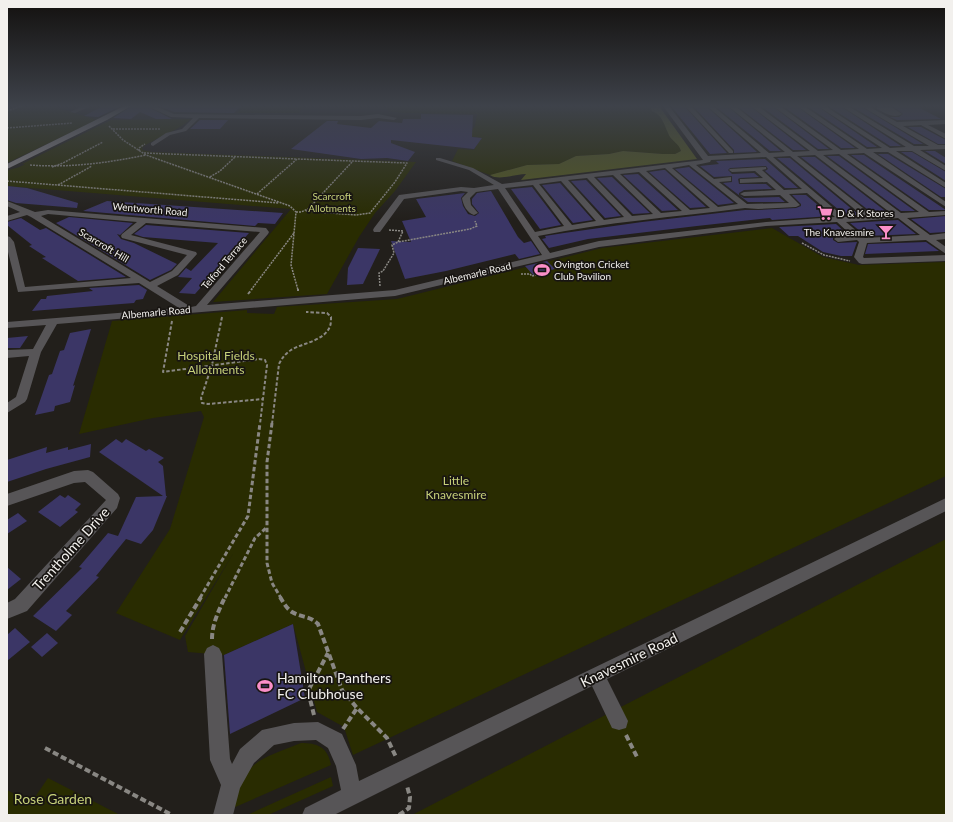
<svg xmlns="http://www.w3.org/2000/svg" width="953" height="822" font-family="Lato,sans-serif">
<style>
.green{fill:#292c01}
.forest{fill:#54591e}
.building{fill:#3b3666}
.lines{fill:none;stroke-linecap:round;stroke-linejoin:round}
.path-far3{stroke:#898783;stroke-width:1.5;stroke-dasharray:2 1;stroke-linecap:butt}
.path-far2{stroke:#898783;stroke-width:2;stroke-dasharray:3.5 2;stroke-linecap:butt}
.path-far1{stroke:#898783;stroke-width:3;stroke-dasharray:4.5 2.5;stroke-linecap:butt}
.path{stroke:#898783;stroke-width:4;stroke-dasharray:6 3;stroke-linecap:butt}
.minor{fill:#575557;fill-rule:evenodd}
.major{fill:#908c8f;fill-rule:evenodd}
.labels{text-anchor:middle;stroke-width:3.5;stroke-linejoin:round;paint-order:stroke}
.far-park-label{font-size:10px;fill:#c6d079;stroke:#181512}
.far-street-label{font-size:10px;fill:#f2f0ed;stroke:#181512}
.far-poi-label{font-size:10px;fill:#f2f0ed;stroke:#181512;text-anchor:start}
.park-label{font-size:12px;fill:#c6d079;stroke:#181512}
.near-street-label{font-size:14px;fill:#f2f0ed;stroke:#181512}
.near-poi-label{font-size:14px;fill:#f2f0ed;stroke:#181512;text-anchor:start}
.near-park-label{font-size:14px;fill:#c6d079;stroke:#181512}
</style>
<rect width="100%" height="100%" fill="#221f1b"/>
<g class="green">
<path d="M21 106H52L97 120 7 163V110Z"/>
<path d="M242 106H303L299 113H237Z"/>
<path d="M389 106H652L667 127 668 134 679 146 681 151 675 154H663L623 151 609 154 576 156 559 164 527 165 490 175 452 161 458 149 474 150 481 138 468 136 475 126 477 114 404 113 388 111Z"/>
<path d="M191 119C177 131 160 136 144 146L142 148 143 150 152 152 416 162 395 191 375 213 359 237 327 294 213 302 291 209 7 186V171C13 168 20 168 25 164H22L111 120Z"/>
<path d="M772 228 823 257 859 265 946 262V476L353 755 344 727 317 712 293 624 224 655 188 652 185 636 234 552 180 640 116 613 170 529 204 417 201 411 153 418 79 434 112 321 247 310V313L274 314 277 307 397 299 602 248Z"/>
<path d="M946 539V815H412Z"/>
<path d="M301 743C317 743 328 747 331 765L233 808C244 760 259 760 301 743Z"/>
<path d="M331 777 333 786 268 815H247Z"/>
<path d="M48 778 120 815H7V790L31 803Z"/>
</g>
<path class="forest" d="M652 106H659L697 159 521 180 526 174C515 174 499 181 490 175L527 165 559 164 576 156 609 154 623 151 663 154H675L681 151C679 143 670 140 668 133 664 124 662 115 652 111L650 107Z"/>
<g class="building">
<path d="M103 106H121L98 117 84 116Z"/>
<path d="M132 106H146L172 119H156L140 112 131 119 113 118Z"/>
<path d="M159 106H241L234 113 174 112Z"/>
<path d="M671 106H684L727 153 710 154Z"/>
<path d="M693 106H706L757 152 734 153V150Z"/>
<path d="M715 106H727L781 151H770Z"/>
<path d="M737 106H750L806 150H793Z"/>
<path d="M761 106H772L829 149H818Z"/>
<path d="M783 106H796L855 148H841Z"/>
<path d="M807 106H817L877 147H867Z"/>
<path d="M828 106H840L901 146H890Z"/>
<path d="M851 106H860L923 144H914Z"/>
<path d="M890 106H916L941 119 897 120 890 117H899L903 114 894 107Z"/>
<path d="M421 114 473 115 472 137 482 138 474 149 391 140V143L415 152 408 161 387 158 361 159 291 149 327 121H338L337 124 371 128 379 121 402 123 403 119H421Z"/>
<path d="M200 120H228L220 129H190Z"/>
<path d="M908 127H921L946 140V144H938Z"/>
<path d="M925 151H935L946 158V164Z"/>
<path d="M901 152H912L946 172V181Z"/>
<path d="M878 154H888L946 189V197H941Z"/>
<path d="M851 155H864L946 210H929Z"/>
<path d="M827 156H839L915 211H901Z"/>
<path d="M801 157H815L888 213H872Z"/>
<path d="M777 158H790L859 215H845Z"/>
<path d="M765 159 798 188H785L765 171 768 169 766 166 730 168 728 170 732 174 754 173 759 177 740 178 738 179 739 184H766L772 189 744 190 739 193V195L744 198 779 197 785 202H748L723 183 732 182V176L714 177 700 166 719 164 716 161Z"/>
<path d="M689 167 734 203 718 205 675 169Z"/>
<path d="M663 170H665L706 207 690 208 649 172Z"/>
<path d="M638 174 678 210 662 211 623 175Z"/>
<path d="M612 177 650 213 633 214 597 178Z"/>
<path d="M586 180 621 216 605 218 571 181Z"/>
<path d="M560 183 593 220 573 223 542 185Z"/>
<path d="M7 186 27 188 78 203 77 208 16 203 7 200Z"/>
<path d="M532 187 561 225 540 229 511 189Z"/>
<path d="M491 191 518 237 524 243 531 241 540 254 519 259 515 254 446 271 405 279 391 241 411 242 402 221 426 217 416 199 465 193 461 198 463 206 468 214 475 216 479 213 472 204V199L477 193Z"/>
<path d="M792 195H806L831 216 772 220 770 218 760 219 697 226 588 239 549 248 542 239 546 238 545 236 564 233 642 222 745 210H758L796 208 801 206V204Z"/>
<path d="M107 201 283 213 275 224 258 223 255 226 83 211Z"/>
<path d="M946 216V232L930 233 911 219Z"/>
<path d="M69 217 133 223 120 235 117 234 121 239 134 243 177 264 171 270 150 280 56 223Z"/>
<path d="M21 218 40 230 46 228 126 277 78 281 42 258 46 257 29 246 32 245 7 225V222Z"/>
<path d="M898 220 916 234 866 236 850 223Z"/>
<path d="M836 224 847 234 837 235 833 238V240L838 243 857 242 852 256H841L823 252 798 236H789L779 227Z"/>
<path d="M146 225 249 233 195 294 179 293 192 278 178 277 186 268 191 271 218 243 143 237 134 234Z"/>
<path d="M926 242 939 251 865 254 868 244Z"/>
<path d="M358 248 380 249 363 284 347 285 348 268Z"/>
<path d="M547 261 555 269 533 275 525 266Z"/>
<path d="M139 285 147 290 143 299 136 300 134 303 32 311 41 299H46L47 296 93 291 89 288Z"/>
<path d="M91 329 73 386 75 385 70 402 55 406 54 411 35 415 49 375 52 374 60 351 64 350 70 333Z"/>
<path d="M28 336 20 348H7V338Z"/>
<path d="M116 439 122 443 126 439 146 451 149 449 164 458 158 462 163 466 166 496H167L153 530 141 544 126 539 96 576 99 577 66 611 72 615 56 631 33 616 82 568 79 567 108 533 118 536 136 497 163 496 99 452Z"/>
<path d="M91 444 90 457 46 469 7 482V460L47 447 46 453 68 447V450Z"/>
<path d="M60 495 65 498 68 495 81 504 75 510 78 512 60 527 38 512Z"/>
<path d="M18 513 27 521 7 534V520Z"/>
<path d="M7 567 21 579 7 590Z"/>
<path d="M293 624 305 698 230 734 224 655Z"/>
<path d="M15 628 30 642 7 661V635Z"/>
<path d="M47 633 58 643 42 657 31 647Z"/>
</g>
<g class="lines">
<g class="path-far3">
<path d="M7 111 22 106"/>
<path d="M109 126 123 140 146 155 290 206 296 212 291 265 298 290"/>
<path d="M7 128 72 123"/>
<path d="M113 129H160"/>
<path d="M139 151V148L145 144"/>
<path d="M144 153 297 159"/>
<path d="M30 165C69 168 107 163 146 155"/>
<path d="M52 167 63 163 103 142"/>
<path d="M210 177 220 171 235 157"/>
<path d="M7 181 279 203"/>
<path d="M58 185 92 166"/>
<path d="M257 194 297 159 407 163 395 182 370 213 356 215 305 211"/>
<path d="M296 212H301L308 209 352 162"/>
<path d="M389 230 403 231 398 242 470 229 477 226 475 221"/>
<path d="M802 243 824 255 850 261"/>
<path d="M521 274H530L532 276 545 273"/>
<path d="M380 286 379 273 383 271 394 253 392 245 398 242"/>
<path d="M251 290 294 233"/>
</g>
<g class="path-far2">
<path d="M298 289V291"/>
<path d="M248 294 252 289"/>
<path d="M222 317 212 365 201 398 202 403 208 404 263 399"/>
<path d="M172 321 163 372 259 359 265 360 267 365 260 424"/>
<path d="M272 424 279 364C282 358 285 354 291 350 302 343 325 341 330 326 331 324 331 320 331 317L327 313 306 312"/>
</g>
<g class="path-far1">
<path d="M272 423 267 462V563L272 583 281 598"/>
<path d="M200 598 248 516 260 423"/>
<path d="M225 598 255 538 266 528"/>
</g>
<g class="path">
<path d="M280 597C283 602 287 609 292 612 302 618 309 615 318 624L342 690 357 708 387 738 396 757"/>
<path d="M180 632 201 597"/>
<path d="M212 639C212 624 219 610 225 597"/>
<path d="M314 715 308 691 328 653"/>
<path d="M343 729 357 708"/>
<path d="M626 735 638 759"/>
<path d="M45 748 172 815"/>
<path d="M399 815 409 808 410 797 407 786"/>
</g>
<g class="minor">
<path d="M83 106H91L75 113 70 112Z"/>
<path d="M147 106H155L174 114 361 116 378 114 397 118 394 120 378 118 361 120 199 118 186 131 170 135 153 146 151 145V143L166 133 182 129 193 118 171 117Z"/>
<path d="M663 106H669L708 156 761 153 707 106H713L769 153 785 152 728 106H735L793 152 810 151 751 106H758L818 151 833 150 773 106H780L841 150 859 149 797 106H804L867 149 882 148 818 106H825L890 148 906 147 841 106H848L914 146H929L861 106H868L897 122 946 120V124L928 125 946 134V139L921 125 903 126 938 145H946V149L920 150 946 166V171L912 151H896L946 183V188L888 152H873L946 202V207L864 153 847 154 929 212 946 211V215L907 218 930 235 946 233V239L936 240 946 247V254L926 240 867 243 863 257 864 258 946 255V261L862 264 859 263 854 257 859 242 857 240 838 242 834 239 838 236 851 235 837 222 766 226 599 247 395 296 57 324 41 352 27 399 25 402 7 413V403L16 397 29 356 7 358V350L33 349 46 325 7 328V322L179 308 139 283 18 292 7 248V236L10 237 14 242 25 287 131 278 31 217 27 215 7 221V216L20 212 7 206V201L35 212 48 210 266 228 269 232 268 234 207 305 395 290 542 255 498 189 476 192 470 198 471 205 478 213 474 215C467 213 463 205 462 198L468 192 461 191 404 199 380 232H374L373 230 374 228 399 195 461 187 474 188 494 185 469 170 436 160V158H440L473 168 502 184 703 160ZM839 154 919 212 901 213 823 155ZM815 155 892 214 872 215 797 156ZM790 156 863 216 844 217 773 157ZM766 157 802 189 784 190 762 170 766 169V167L730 169 729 170 732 172 755 171 763 178 743 179H740V183L767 182 776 190 744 192 740 194 744 196 780 195 789 203 747 204 719 182 731 181V177L714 179 696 165 710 162 711 160ZM689 165 738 204 718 207 672 168ZM665 168 710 208 690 210 646 171ZM639 172 682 211 661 213 620 174ZM613 175 653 214 632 216 594 177ZM587 178 624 217 604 220 568 180ZM561 181 596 221 572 225 539 184ZM533 185 564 226 535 232 505 188ZM807 193 835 217 766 222 599 241 550 253 538 236C607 222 676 217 745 208L758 209 796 207 800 205 789 194ZM48 214 137 222 122 234 121 236 122 238 187 255 172 271 150 282 41 216ZM898 218 920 235 865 238 846 222ZM146 223 260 232 196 306 191 307 157 286 178 275 197 254 196 252 131 235Z"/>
<path d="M685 106H691L733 151V153H729Z"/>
<path d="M879 106 893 108 902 114C894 119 885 113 877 109V107Z"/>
<path d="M88 470 93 472 118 494 120 498 117 508 27 611 7 619V603L15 599 106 500 85 482 74 483 7 506V494L74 471Z"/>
<path d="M946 498V511L607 679 628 721 626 728 619 730 612 728 592 686 334 815H302L305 808 341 790 336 766 328 748 316 740 294 741 274 745 254 763 240 788 233 815H213L221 785 210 760 204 654 207 648 213 645 219 648 222 654 230 759 232 764 240 749 262 730 294 723 318 722 342 734 356 765 359 781Z"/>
</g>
<path class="major" d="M124 106H131L107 120 7 169V164Z"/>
</g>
<linearGradient id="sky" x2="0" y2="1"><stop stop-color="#13110f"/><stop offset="0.48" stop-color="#3e424a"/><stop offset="1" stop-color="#3e424a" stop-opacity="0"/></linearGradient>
<rect width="953" height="221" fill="url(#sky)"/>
<defs>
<symbol id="supermarket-bare" viewBox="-9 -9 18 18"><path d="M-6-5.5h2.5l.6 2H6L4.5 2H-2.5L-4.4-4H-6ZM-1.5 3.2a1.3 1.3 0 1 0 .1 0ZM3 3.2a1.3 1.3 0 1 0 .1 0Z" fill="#fa8fc8" stroke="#181512" stroke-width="2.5" paint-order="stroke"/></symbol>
<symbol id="bar-bare" viewBox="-9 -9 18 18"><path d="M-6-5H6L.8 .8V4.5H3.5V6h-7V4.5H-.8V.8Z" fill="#fa8fc8" stroke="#181512" stroke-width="2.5" paint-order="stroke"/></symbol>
<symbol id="stadium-bare" viewBox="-9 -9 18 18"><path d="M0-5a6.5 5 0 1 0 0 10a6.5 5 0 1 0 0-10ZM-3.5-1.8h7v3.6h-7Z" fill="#fa8fc8" stroke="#181512" stroke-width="2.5" paint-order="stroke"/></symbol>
</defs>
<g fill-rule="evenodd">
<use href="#supermarket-bare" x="814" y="202" width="22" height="22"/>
<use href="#bar-bare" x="875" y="221" width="22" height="22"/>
<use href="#stadium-bare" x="531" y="259" width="22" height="22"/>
<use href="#stadium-bare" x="254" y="675" width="22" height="22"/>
</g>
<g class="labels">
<g class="far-park-label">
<text x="332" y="200">Scarcroft<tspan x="332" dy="12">Allotments</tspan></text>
</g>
<g class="far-street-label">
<text transform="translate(150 209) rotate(5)" y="4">Wentworth Road</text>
<text transform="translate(104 245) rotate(31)" y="4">Scarcroft Hill</text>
<text transform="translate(224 263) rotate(-50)" y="4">Telford Terrace</text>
<text transform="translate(477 273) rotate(-13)" y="4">Albemarle Road</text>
<text transform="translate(156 312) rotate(-5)" y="4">Albemarle Road</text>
</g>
<g class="far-poi-label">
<text x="837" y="217">D &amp; K Stores</text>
<text x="874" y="236" text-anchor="end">The Knavesmire</text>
<text x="554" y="268">Ovington Cricket<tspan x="554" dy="12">Club Pavilion</tspan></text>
</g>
<g class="park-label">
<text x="216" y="360">Hospital Fields<tspan x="216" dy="14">Allotments</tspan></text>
<text x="456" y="485">Little<tspan x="456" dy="14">Knavesmire</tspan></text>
</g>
<g class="near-street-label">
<text transform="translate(71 549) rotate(-48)" y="5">Trentholme Drive</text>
<text transform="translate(629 660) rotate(-26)" y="5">Knavesmire Road</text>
</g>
<g class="near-poi-label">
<text x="277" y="683">Hamilton Panthers<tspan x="277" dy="16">FC Clubhouse</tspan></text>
</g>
<g class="near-park-label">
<text x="53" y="804">Rose Garden</text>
</g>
</g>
<rect width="953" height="822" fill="none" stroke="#f2f0ed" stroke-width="16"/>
</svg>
